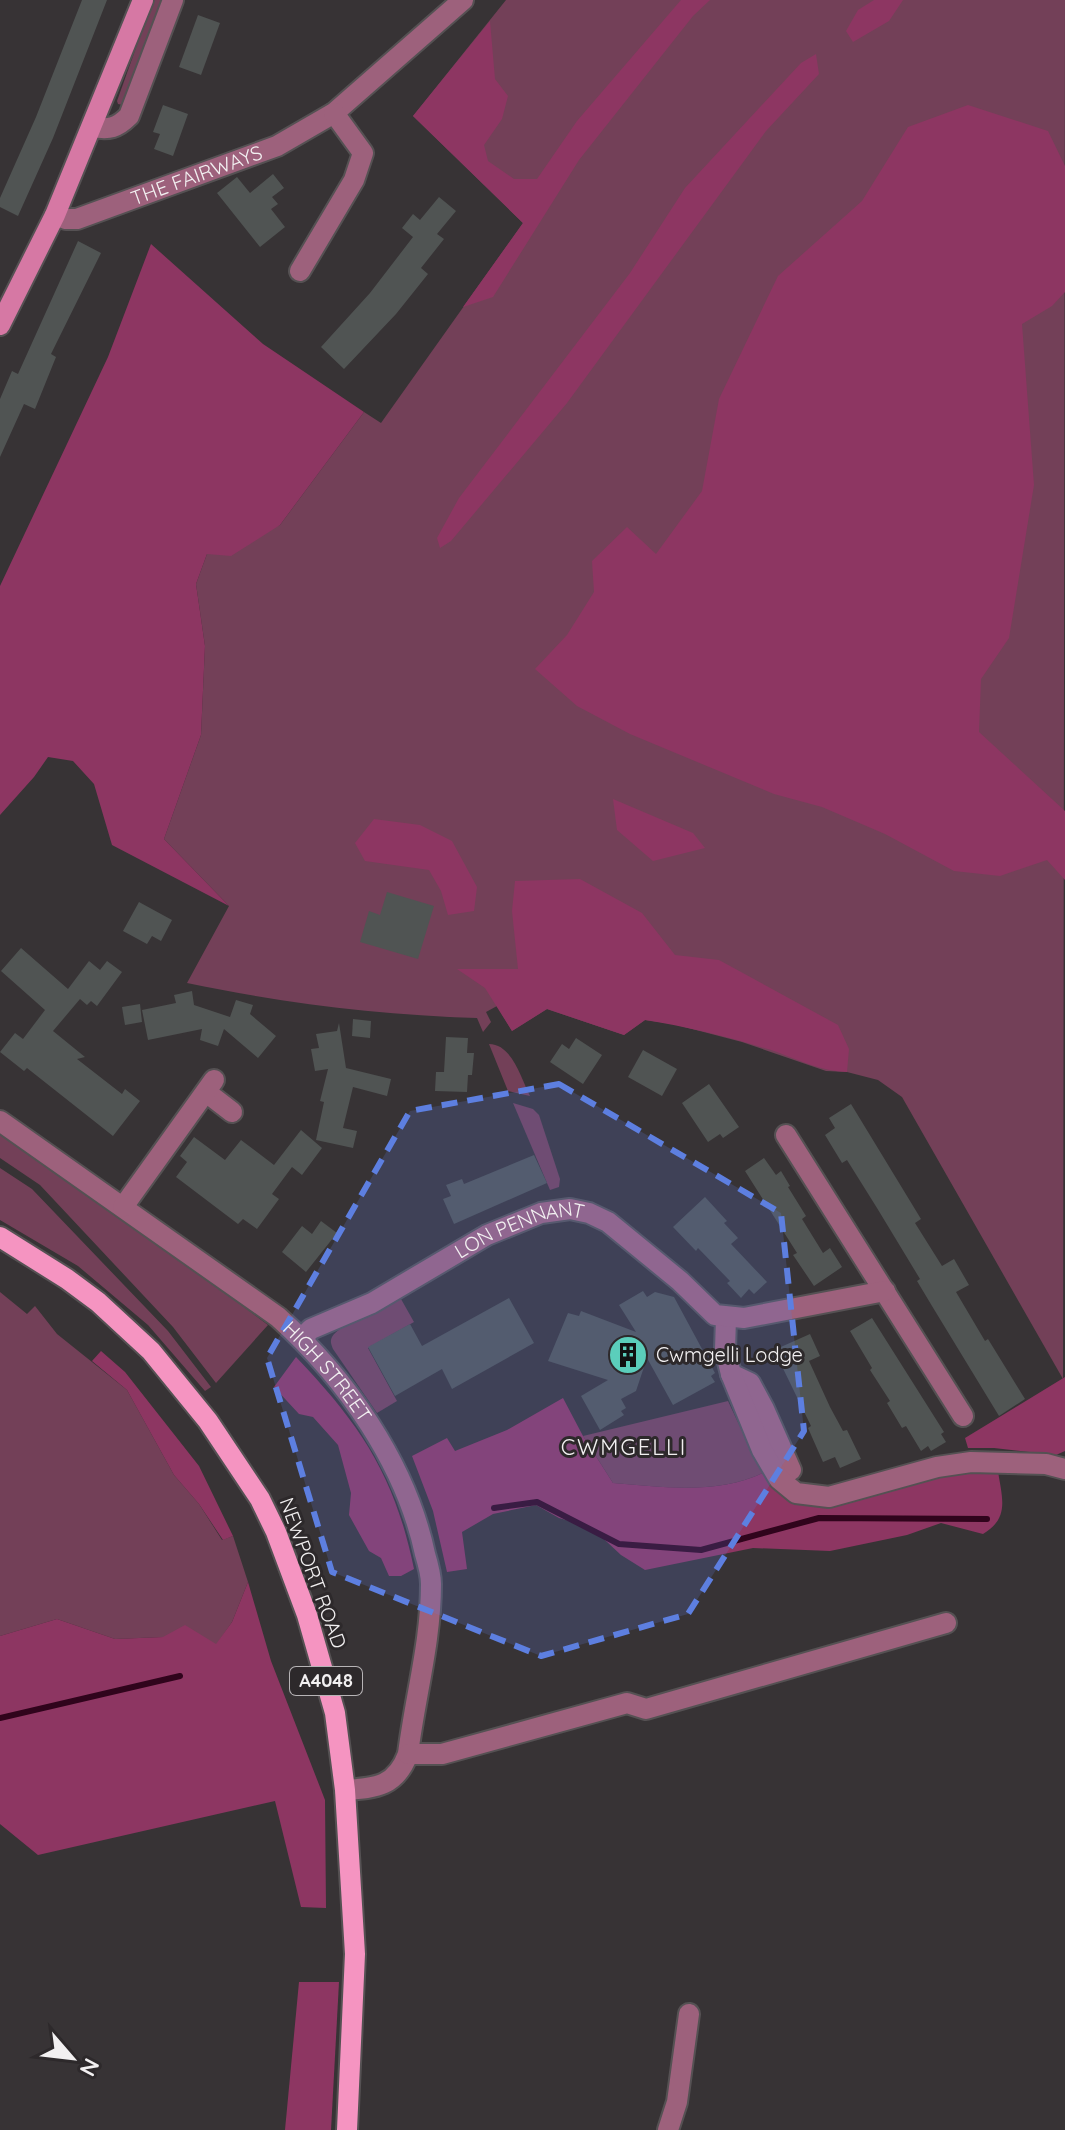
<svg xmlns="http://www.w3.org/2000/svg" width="1065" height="2130" font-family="Quicksand,sans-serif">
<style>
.green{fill:#734058}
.forest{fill:#8d3662}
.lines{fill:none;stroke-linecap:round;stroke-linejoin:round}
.stream{stroke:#30041c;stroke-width:6}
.building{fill:#505453}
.street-casing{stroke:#555153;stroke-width:24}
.secondary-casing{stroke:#555153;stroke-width:24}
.primary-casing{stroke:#555153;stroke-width:24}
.street{stroke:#9d617c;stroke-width:20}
.secondary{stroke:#d678a4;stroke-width:20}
.primary{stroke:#f594c1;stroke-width:20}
.marked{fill:#5d7fe0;fill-opacity:0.2;stroke:#5d7fe0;stroke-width:6;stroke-dasharray:16 10;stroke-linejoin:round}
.labels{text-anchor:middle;stroke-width:6;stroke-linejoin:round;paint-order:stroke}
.shield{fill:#2d292b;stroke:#b7b4b6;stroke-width:2}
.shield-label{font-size:18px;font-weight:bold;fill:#f2f0f1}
.street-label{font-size:20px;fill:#f2f0f1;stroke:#2d292b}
.poi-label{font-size:20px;fill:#f2f0f1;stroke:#2d292b;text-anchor:start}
.neighbourhood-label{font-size:22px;letter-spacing:2px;fill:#f2f0f1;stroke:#2d292b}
</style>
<rect width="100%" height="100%" fill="#373335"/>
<g class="green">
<path d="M153 0H163L123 105 118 104 117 101Z"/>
<path d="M506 0H1065L1063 1379 902 1097 878 1080 847 1072 826 1071 742 1042 673 1024 645 1020 624 1035 547 1009 512 1031 497 1006 486 1012 491 1022 483 1032 477 1018C380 1015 282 1003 187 983L229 906 164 839 201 735 205 646 196 584 207 554 280 525 364 412 381 423 523 223 413 116Z"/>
<path d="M489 1044C512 1044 521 1078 530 1096L508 1091Z"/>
<path d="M513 1103 533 1109 539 1115 560 1179 559 1187 550 1190Z"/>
<path d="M0 1133 158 1242 268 1325 216 1383 173 1327 40 1185 0 1158Z"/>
<path d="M0 1168 32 1189 168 1331 211 1387 205 1391 148 1325 78 1266 0 1220Z"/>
<path d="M0 1292 27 1314 35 1306 57 1334 127 1390 174 1475 199 1504 222 1540 233 1536 248 1582 232 1622 216 1645 163 1637 115 1639 57 1619 0 1636Z"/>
<path d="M401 1299 414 1322 368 1348 397 1401 377 1413 333 1349C331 1344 330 1341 332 1337 339 1324 386 1306 401 1299Z"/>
<path d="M728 1401 749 1446 765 1472C719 1495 662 1487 613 1483L583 1436Z"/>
</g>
<g class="forest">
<path d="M681 0H710L693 16 579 160 493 297 463 307 523 223 413 116 490 21 495 79 508 96 502 119 484 145 488 161 514 179H537L577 121Z"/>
<path d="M874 0H903L889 21 853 42 846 31 858 10Z"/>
<path d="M816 54 819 74 766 131 567 403 451 541 440 548 437 538 459 498 630 273 685 188 801 63Z"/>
<path d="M968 105 1048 131 1065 166V292L1052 306 1022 324 1034 485 1009 638 981 679 979 732 1065 811V880L1047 860 1000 876 954 871 885 834 822 807 774 794 630 734 577 706 535 669 567 635 594 592 592 561 627 527 656 554 702 491 719 399 778 276 862 201 908 127Z"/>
<path d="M151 244 263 344 364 412 280 525 231 556 207 554 196 584 205 646 201 735 164 839 229 906 112 845 94 784 73 761 48 757 34 777 0 815V586L108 357Z"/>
<path d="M613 799 693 833 705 848 653 861 617 830Z"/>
<path d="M374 819 420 825 452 841 477 887 474 911 448 915 441 891 429 870 365 861 355 843Z"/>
<path d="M580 879 642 913 675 955 719 960 838 1025 849 1049 847 1072C821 1071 801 1061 777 1052 734 1038 689 1027 645 1020L624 1035 547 1009 512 1031 485 988 457 969H518L512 911 515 881Z"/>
<path d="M101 1351 125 1372 199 1466 233 1536 223 1540 199 1504 174 1475 127 1390 92 1361Z"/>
<path d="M296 1357C361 1425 395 1476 414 1569L401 1576H389L381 1558 369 1551 349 1515 351 1493 338 1445 313 1417 299 1414 274 1387Z"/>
<path d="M1065 1377V1451L1056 1455 994 1448H968L965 1438Z"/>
<path d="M563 1398 583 1436 613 1483C663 1487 719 1495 765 1472 803 1536 869 1494 925 1479 948 1473 974 1473 998 1471 1002 1498 1010 1518 983 1534L941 1523 907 1535 830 1551 753 1548 645 1570 621 1555 591 1527 559 1518 536 1505 493 1514 462 1532 467 1569 447 1572 433 1511 412 1456 447 1438 455 1451 507 1430Z"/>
<path d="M248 1582 271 1661 325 1800 326 1908 301 1907 275 1801 38 1855 0 1824V1636L57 1619 115 1639 163 1637 185 1625 216 1644 232 1622Z"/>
<path d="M299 1982H339L331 2130H285Z"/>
</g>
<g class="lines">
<g class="stream">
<path d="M494 1508 537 1502 619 1544 701 1550 819 1518 987 1519"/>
<path d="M0 1718 180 1676"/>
</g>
</g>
<g class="building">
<path d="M82 0H107L53 138 18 216 0 207V198L36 117Z"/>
<path d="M198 15 220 23 201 75 179 67Z"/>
<path d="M163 105 188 114 173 156 154 149 160 134 153 132Z"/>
<path d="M273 174 284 188 272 197 278 204 271 209 285 227 260 247 217 193 237 177 250 193Z"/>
<path d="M439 197 456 211 437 234 444 239 421 268 428 274 396 314 344 369 321 347 370 293 413 237 402 228 413 214 420 220Z"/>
<path d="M78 241 101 253 51 354 56 357 35 409 24 404 0 457V399L12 371 18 374Z"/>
<path d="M387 892 434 906 418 959 360 942 369 911 380 915Z"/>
<path d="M139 902 172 920 161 941 152 936 147 944 123 931Z"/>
<path d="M21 948 68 989 89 961 100 970 107 961 122 972 97 1006 91 1001 87 1005 80 999 53 1031 85 1057 77 1059 122 1094 125 1089 140 1101 113 1136 27 1068 24 1071 0 1052 15 1033 23 1039 45 1010 1 971Z"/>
<path d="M192 991 194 1005 230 1017 236 1000 253 1005 250 1014 276 1036 258 1058 224 1029 218 1046 200 1040 202 1029 148 1040 142 1010 176 1003 174 995Z"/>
<path d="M140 1004 142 1022 125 1025 122 1007Z"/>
<path d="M353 1019 371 1021 370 1038 352 1036Z"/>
<path d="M339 1023 346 1068 391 1079 387 1096 353 1087 343 1128 357 1131 353 1148 316 1140 324 1102 320 1101 328 1069 315 1071 311 1049 319 1048 316 1034 337 1031Z"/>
<path d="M446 1037 468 1038 467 1053H474L472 1075H468L467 1092 435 1091 436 1072H444Z"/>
<path d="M576 1038 602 1055 583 1084 550 1062 562 1044 569 1049Z"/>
<path d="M643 1050 677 1069 662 1096 628 1077Z"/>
<path d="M709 1084 739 1127 723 1138 720 1134 708 1142 682 1103Z"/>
<path d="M851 1104 921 1219 915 1223 942 1266 954 1259 969 1285 956 1292 985 1341 988 1339 1025 1399 999 1416 932 1306 917 1281 920 1279 877 1208 847 1160 842 1163 825 1135 835 1128 829 1118Z"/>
<path d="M301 1130 322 1148 302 1175 292 1167 272 1194 279 1199 257 1229 243 1219 238 1224 176 1177 187 1162 180 1156 194 1137 225 1160 241 1140 274 1165Z"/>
<path d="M534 1155 547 1183 454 1224 443 1199 451 1196 446 1185 462 1179 464 1184Z"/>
<path d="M764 1158 776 1175 781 1171 790 1186 788 1187 806 1216 802 1219 823 1253 830 1248 842 1267 814 1286 793 1255 797 1253 745 1171Z"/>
<path d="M705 1197 727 1221 724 1223 738 1238 731 1244 767 1282 754 1294 749 1289 741 1298 727 1283 730 1281 698 1248 696 1251 673 1227Z"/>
<path d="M321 1221 337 1233 306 1272 282 1252 302 1226 312 1234Z"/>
<path d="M643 1291 647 1297 655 1292 674 1297 715 1373 711 1376 715 1382 673 1405 647 1358 636 1391 621 1399 626 1408 621 1411 624 1415 600 1430 581 1396 608 1380 548 1361 568 1313 579 1316 581 1311 636 1332 619 1305Z"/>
<path d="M509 1298 534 1343 452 1389 442 1369 395 1396 368 1347 410 1324 422 1346Z"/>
<path d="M872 1318 944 1432 941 1434 946 1442 931 1451 928 1446 921 1451 906 1426 902 1428 887 1403 890 1401 870 1370 872 1368 850 1331Z"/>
<path d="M810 1334 820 1356 809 1361 830 1407 843 1431 847 1430 861 1459 840 1468 835 1457 823 1462 808 1428 811 1426 774 1350Z"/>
</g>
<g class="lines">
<defs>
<g id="street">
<path d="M93 127C109 130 117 128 129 116L173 0"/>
<path id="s1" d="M55 215 66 219H77L277 146 334 113 463 0"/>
<path d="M300 271 354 180 363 153 334 113"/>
<path d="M206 1092 232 1112"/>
<path id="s2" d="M0 1121 278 1317C346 1378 406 1464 425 1554 428 1564 431 1574 431 1584 431 1642 415 1697 408 1754 396 1786 377 1788 345 1790"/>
<path d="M786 1135 963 1416"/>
<path d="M123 1207 214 1080"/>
<path d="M726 1318 725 1350 731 1374 750 1383 764 1409 791 1470"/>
<path id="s3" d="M302 1338 311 1329 372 1303 487 1235 541 1213 570 1209 589 1213 608 1222 680 1281 715 1315 744 1318 885 1291"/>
<path d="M731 1374 762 1450 779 1479 796 1493 829 1497 937 1467 971 1462 1046 1464 1065 1469"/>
<path d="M408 1754H442L627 1703 646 1709 946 1623"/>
<path d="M668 2130 677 2102 689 2014"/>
</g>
<path id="secondary" d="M0 325 55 215 143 0"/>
<path id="primary" d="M0 1237 67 1279 98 1302 151 1351 208 1421 260 1499 276 1532 307 1615 335 1713 345 1790 355 1954 347 2130"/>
</defs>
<use href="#street" class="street-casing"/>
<use href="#secondary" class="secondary-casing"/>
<use href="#primary" class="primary-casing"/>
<use href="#street" class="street"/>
<use href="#secondary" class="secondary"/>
<use href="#primary" class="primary"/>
</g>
<path class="marked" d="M559 1084 781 1213 804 1431 688 1614 541 1656 332 1572 267 1358 410 1111Z"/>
<defs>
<symbol id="building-disc" viewBox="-11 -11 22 22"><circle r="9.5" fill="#5bcebb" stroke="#2d292b"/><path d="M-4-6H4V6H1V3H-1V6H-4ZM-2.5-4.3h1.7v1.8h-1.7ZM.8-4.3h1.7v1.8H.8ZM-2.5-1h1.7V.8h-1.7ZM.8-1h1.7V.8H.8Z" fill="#111"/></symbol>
</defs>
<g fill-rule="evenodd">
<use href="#building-disc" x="606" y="1333" width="44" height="44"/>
</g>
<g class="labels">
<rect class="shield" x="290" y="1667" width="72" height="28" rx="6"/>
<g class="shield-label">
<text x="326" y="1687">A4048</text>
</g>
<g class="street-label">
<text dy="7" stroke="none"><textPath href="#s1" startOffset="150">THE FAIRWAYS</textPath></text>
<text dy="7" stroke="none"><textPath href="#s3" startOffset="246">LON PENNANT</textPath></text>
<text dy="7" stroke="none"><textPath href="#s2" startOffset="414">HIGH STREET</textPath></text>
<text transform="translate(313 1573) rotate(70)" y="7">NEWPORT ROAD</text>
</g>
<g class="poi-label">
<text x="656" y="1362">Cwmgelli Lodge</text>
</g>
<g class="neighbourhood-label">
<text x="624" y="1455">CWMGELLI</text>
</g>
</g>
<g transform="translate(72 2058) rotate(118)" stroke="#2d292b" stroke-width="6" paint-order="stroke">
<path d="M0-6L14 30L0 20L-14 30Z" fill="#f2f0f1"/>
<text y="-12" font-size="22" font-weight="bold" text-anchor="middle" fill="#f2f0f1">N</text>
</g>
</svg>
